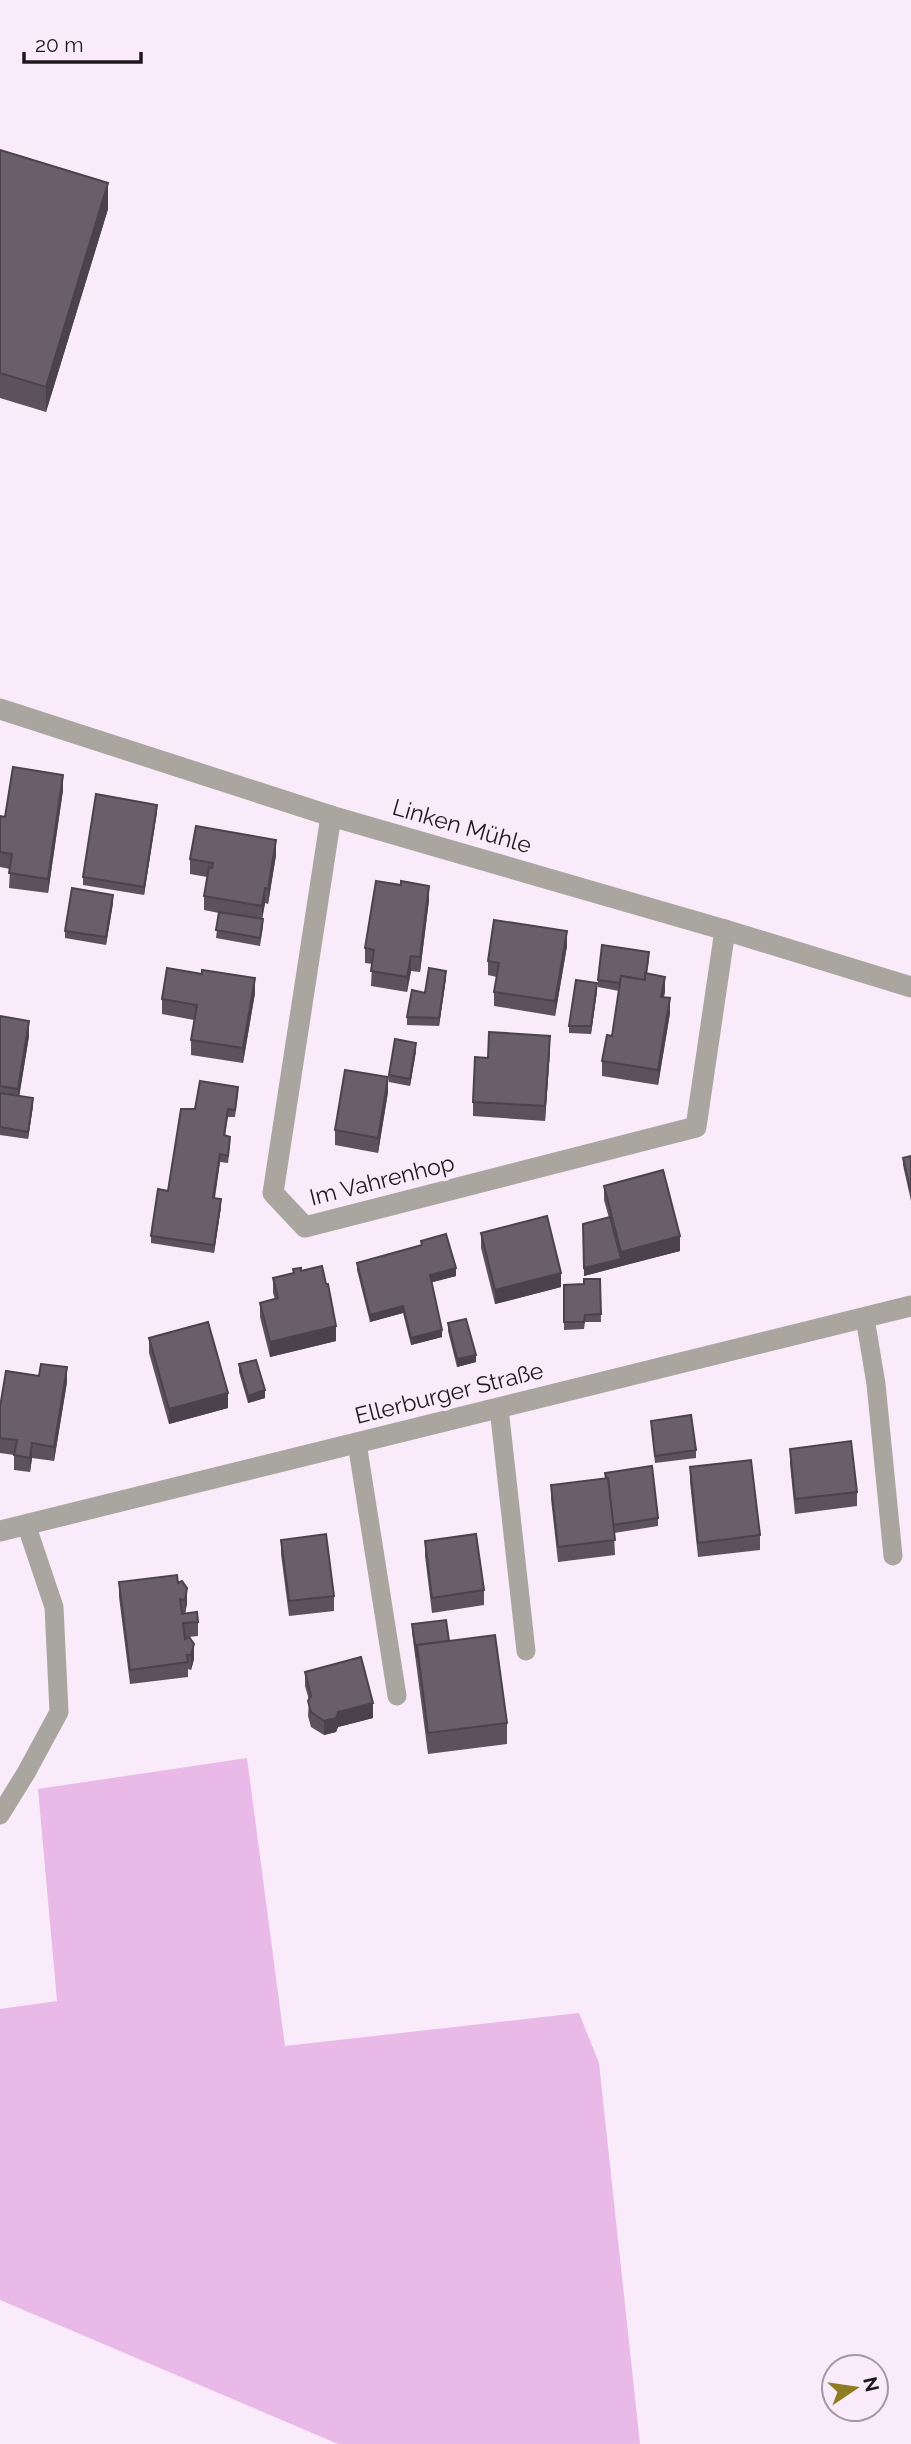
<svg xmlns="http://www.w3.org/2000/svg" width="911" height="2444" font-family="Raleway,sans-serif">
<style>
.green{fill:#e9b9e8}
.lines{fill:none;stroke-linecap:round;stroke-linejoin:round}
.lane{stroke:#a8a69e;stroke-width:19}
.street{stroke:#a8a69e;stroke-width:21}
.wall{fill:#5c515c}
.shaded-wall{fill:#4b424b}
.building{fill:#6b5e6b;stroke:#4b424b;stroke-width:2}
.labels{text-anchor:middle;stroke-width:7;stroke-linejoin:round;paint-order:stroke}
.street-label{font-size:23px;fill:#1f191f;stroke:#faebfa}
</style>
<rect width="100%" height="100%" fill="#faebfa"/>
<path class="green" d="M247 1758 285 2046 579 2013 599 2063 640 2444H338L0 2300V2009L57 2001 38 1789Z"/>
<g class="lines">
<g class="lane">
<path d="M865 1318 876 1384 893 1556"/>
<path d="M499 1408 526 1651"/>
<path d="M357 1443 397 1696"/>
<path d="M0 1815 26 1773 59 1712 54 1607 26 1524"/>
</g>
<g class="street">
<path d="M0 709 331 816 725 930 911 987"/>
<path d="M331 816 273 1193 305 1227 696 1127 725 930"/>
<path d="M0 1531 911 1306"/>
</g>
</g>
<g class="wall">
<path d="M0 150 108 209 46 412 0 398Z"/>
<path d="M63 790 48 893 9 888 10 869 0 867V816L5 817Z"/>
<path d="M157 812 144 895 83 885V877Z"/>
<path d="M276 855 268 904 265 903 262 919 263 927 260 946 216 938 219 913 204 910V896L207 877 190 874V859Z"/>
<path d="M429 900 420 972 411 971 407 992 371 986 372 964 365 963V948Z"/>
<path d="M113 903 106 945 65 938V931Z"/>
<path d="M567 946 555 1016 494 1006V992L497 977 488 975V961Z"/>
<path d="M649 960 647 974 665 991 664 997 670 1013 658 1085 602 1076V1061L612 1036 619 991 598 987V980Z"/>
<path d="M446 978 439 1026 407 1025V1017L425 993Z"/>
<path d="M597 991 591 1034 569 1033V1026Z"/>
<path d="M255 993 243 1063 191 1055V1040L194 1020 162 1014V999Z"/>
<path d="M0 1016 29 1036 19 1096 33 1106 28 1139 0 1135Z"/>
<path d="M416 1051 410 1086 389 1082V1075Z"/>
<path d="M550 1051 545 1121 473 1116V1102L488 1058Z"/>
<path d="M388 1092 378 1153 335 1145V1130Z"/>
<path d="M238 1094 235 1117H228L225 1136 230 1144 228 1163 220 1162 215 1198 221 1207 214 1253 151 1243V1236L168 1191Z"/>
<path d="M911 1156V1201L903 1165V1158Z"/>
<path d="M604 1186 680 1251 584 1276 583 1224 609 1218 604 1200Z"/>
<path d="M481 1233 561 1287 495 1304 481 1248Z"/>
<path d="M421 1241 456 1276 431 1282 442 1337 411 1345 403 1313 370 1322 357 1270V1263L421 1246Z"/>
<path d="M293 1269 301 1271 336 1341 270 1357 260 1317V1303L275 1299 273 1293V1278L293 1273Z"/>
<path d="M600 1279 601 1322H585L584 1329 564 1330V1285L584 1284Z"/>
<path d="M448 1323 476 1362 457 1367 448 1331Z"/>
<path d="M149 1338 228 1408 169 1424 149 1353Z"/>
<path d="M239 1364 265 1398 248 1403 239 1372Z"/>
<path d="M67 1382 54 1461 32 1458 30 1472 14 1470V1455L0 1453V1407Z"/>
<path d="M651 1421 696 1450V1458L655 1463Z"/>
<path d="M790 1449 857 1492V1506L795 1514 790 1464Z"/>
<path d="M690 1467 760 1535V1550L698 1557 690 1482Z"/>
<path d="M605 1473 658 1518V1526L614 1533 615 1555 558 1562 551 1499V1485L605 1478Z"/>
<path d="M281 1540 334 1596V1611L289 1616 281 1554Z"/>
<path d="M425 1541 484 1590V1605L432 1613 425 1556Z"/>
<path d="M119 1582 178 1583 187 1603 185 1613 198 1622V1636L189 1637 194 1659 191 1670 188 1669V1677L130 1684 119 1597Z"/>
<path d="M412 1624 449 1641 507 1723V1744L428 1754 412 1632Z"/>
<path d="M305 1672 373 1718 338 1727 336 1732 324 1735 311 1727 308 1716 309 1700 305 1686Z"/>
</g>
<g class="shaded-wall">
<path d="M108 183V209L46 412V387Z"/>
<path d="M63 775V790L48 893V879Z"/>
<path d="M157 805V812L144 895V887Z"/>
<path d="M276 840V855L268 904V889Z"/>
<path d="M429 886V900L420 972V957Z"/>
<path d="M265 888V903L262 920V906Z"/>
<path d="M113 895V903L106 945V937Z"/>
<path d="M567 931V946L555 1016V1001Z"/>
<path d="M411 956V971L407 992V977Z"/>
<path d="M446 971V978L439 1026V1018Z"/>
<path d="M665 977V991L661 1011V997Z"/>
<path d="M255 978V993L243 1063V1048Z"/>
<path d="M597 983V991L591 1034V1026Z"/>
<path d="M670 998V1013L658 1085V1070Z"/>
<path d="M29 1021V1036L18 1104V1089Z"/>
<path d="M550 1036V1051L545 1121V1106Z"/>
<path d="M416 1043V1051L410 1086V1079Z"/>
<path d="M388 1077V1092L378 1153V1138Z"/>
<path d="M33 1098V1106L28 1139V1132Z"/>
<path d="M220 1154V1162L213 1206V1198Z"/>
<path d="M221 1199V1207L214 1253V1245Z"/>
<path d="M680 1236V1251L621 1266V1252Z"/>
<path d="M621 1259V1266L584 1276V1268Z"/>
<path d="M456 1268V1276L430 1283V1275Z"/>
<path d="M561 1273V1287L495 1304V1290Z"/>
<path d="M403 1306V1313L370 1322V1315Z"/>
<path d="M336 1326V1341L270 1357V1342Z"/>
<path d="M442 1330V1337L411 1345V1338Z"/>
<path d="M476 1355V1362L457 1367V1359Z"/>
<path d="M67 1367V1382L54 1461V1447Z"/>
<path d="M265 1390V1398L248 1403V1396Z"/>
<path d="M228 1393V1408L169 1424V1409Z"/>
<path d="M32 1443V1458L30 1472V1458Z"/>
<path d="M187 1588V1603L185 1615V1600Z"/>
<path d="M194 1644V1659L191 1670V1655Z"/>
<path d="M373 1703V1718L338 1727 336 1732 324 1735V1721L338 1712Z"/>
</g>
<g class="building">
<path d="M0 150 108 183 46 387 0 373Z"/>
<path d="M13 767 63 775 48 879 9 873 12 854 0 852V816L5 817Z"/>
<path d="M96 794 157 805 144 887 83 877Z"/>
<path d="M196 826 276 840 268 889 265 888 262 906 204 896 209 867 212 868 213 863 190 859Z"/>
<path d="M376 881 401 885V881L429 886 420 957 411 956 407 977 371 971 374 950 365 948Z"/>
<path d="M72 888 113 895 106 937 65 931Z"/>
<path d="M219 912 263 919 260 938 216 930Z"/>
<path d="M494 920 567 931 555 1001 494 992 499 963 488 961Z"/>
<path d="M602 945 649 952 645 980 621 976 620 983 598 980Z"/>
<path d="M167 968 202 974V970L255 978 243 1048 191 1040 197 1005 162 999Z"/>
<path d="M429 968 446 971 439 1018 407 1017 412 990 425 993Z"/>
<path d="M645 973 665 977 661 997 670 998 658 1070 602 1061 607 1035 612 1036 621 976 645 980Z"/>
<path d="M576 980 597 983 591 1026H569Z"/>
<path d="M0 1016 29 1021 18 1089 0 1086Z"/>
<path d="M489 1032 550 1036 545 1106 473 1102 475 1057 488 1058Z"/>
<path d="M395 1039 416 1043 410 1079 389 1075Z"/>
<path d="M345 1070 388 1077 378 1138 335 1130Z"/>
<path d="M200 1081 238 1087 235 1110 228 1109 224 1135 230 1137 228 1156 220 1154 213 1198 221 1199 214 1245 151 1236 158 1189 168 1191 181 1109H195Z"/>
<path d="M0 1093 33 1098 28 1132 0 1127Z"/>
<path d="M911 1156V1193L903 1158Z"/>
<path d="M663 1170 680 1236 621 1252 604 1186Z"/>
<path d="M547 1216 561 1273 495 1290 481 1233Z"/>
<path d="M610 1217 621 1259 584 1268 583 1224Z"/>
<path d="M446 1234 456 1268 430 1275 442 1330 411 1338 403 1306 370 1315 357 1263 422 1245 421 1241Z"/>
<path d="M322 1266 326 1284H328L336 1326 270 1342 260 1303 278 1298 273 1278 294 1273 293 1269 301 1268V1271Z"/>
<path d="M584 1279H600L601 1314 585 1315 584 1322H564V1285L584 1284Z"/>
<path d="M466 1319 476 1355 457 1359 448 1323Z"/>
<path d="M208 1322 228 1393 169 1409 149 1338Z"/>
<path d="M256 1360 265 1390 248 1396 239 1364Z"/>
<path d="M41 1364 67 1367 54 1447 32 1443 30 1458 14 1455 17 1440 0 1438V1407L6 1371 39 1376Z"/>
<path d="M691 1415 696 1450 655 1456 651 1421Z"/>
<path d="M851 1441 857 1492 795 1499 790 1449Z"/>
<path d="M751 1460 760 1535 698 1543 690 1467Z"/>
<path d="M652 1466 658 1518 613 1525 608 1478H606L605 1473Z"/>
<path d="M608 1478 615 1540 558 1547 551 1485Z"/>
<path d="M326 1534 334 1596 289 1601 281 1540Z"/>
<path d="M476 1534 484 1590 432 1598 425 1541Z"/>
<path d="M177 1575 178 1583 182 1581 187 1588 185 1600 180 1599 182 1614 197 1612 198 1622 183 1623 185 1639 189 1637 194 1644 191 1655H187L188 1662 130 1670 119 1582Z"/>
<path d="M446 1620 449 1641 417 1645V1658L412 1624Z"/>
<path d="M495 1635 507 1723 428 1733 417 1645Z"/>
<path d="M361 1657 373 1703 338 1712 336 1718 324 1721 311 1712 308 1701 311 1696 305 1672Z"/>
</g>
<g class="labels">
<g class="street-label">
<text transform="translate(462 826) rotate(16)" y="8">Linken Mühle</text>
<text transform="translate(382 1180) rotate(-14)" y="8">Im Vahrenhop</text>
<text transform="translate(449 1393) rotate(-14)" y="8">Ellerburger Straße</text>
</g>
</g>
<g transform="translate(855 2388) rotate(77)"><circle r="33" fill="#faebfa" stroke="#a297a2" stroke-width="2"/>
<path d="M0-5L12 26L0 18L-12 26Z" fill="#8e7c22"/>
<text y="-10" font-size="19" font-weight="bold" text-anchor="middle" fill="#1f191f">N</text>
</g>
<path d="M24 52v10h117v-10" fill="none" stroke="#1f191f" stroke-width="3.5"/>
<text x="35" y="52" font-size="21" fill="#1f191f" stroke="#faebfa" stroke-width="5" paint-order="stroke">20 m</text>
</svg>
